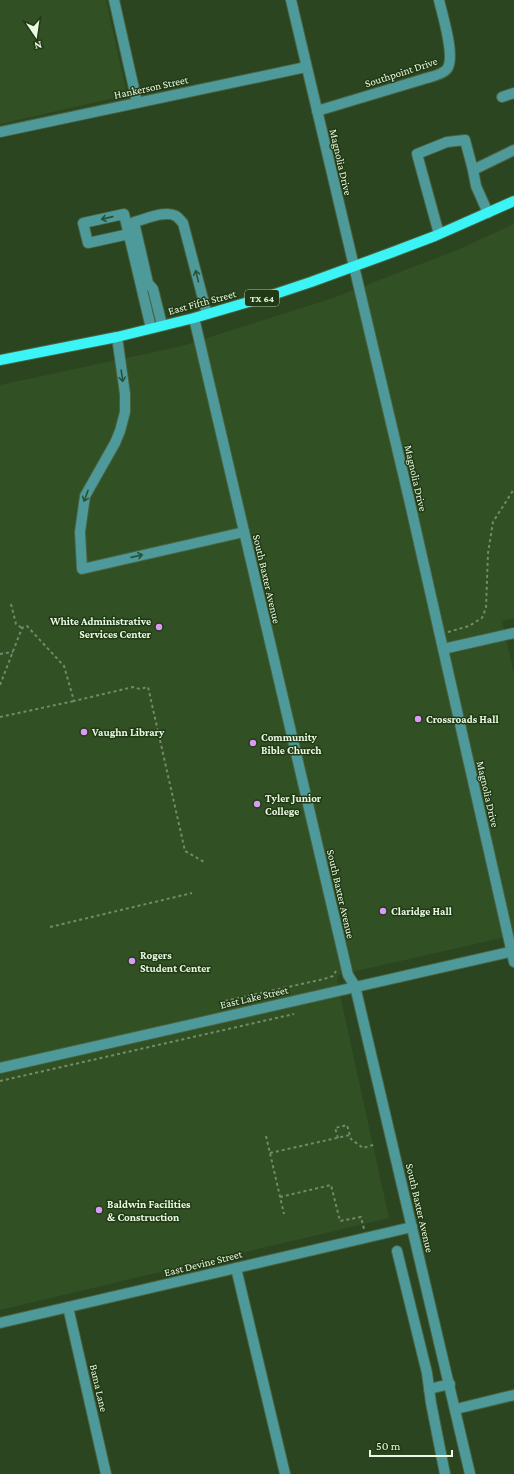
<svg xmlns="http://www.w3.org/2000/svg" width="514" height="1474" font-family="'Crimson Pro',serif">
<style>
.built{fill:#315023}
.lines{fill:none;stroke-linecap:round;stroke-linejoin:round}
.minor-casing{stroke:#49623f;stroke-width:12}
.major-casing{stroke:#49623f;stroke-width:12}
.path{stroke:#748a6b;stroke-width:2;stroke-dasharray:3 3;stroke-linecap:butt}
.minor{stroke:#4e999a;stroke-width:10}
.major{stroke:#3af4f6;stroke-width:10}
.oneway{stroke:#2c5236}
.poi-dot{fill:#dc99f5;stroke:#213a15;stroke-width:1.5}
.labels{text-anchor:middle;stroke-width:3;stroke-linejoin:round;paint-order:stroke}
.shield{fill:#213a15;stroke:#adc0a4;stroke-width:1}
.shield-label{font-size:10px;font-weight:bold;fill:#e9f9e2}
.street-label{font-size:11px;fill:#e9f9e2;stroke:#213a15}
.poi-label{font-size:11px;font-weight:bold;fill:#e9f9e2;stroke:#213a15;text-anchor:start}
</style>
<rect width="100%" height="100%" fill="#2b4520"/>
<g class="built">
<path d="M0 0H106L127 95 0 124Z"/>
<path d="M514 224V618L502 621 514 673V935L339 975 337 981 389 1218 0 1310V385L182 346 333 298 457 250Z"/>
</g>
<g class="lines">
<defs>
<g id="minor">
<path d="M114 0 137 102"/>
<path d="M291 0 409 499 514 962"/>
<path d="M502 97 514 93"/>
<path d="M317 111 427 78C434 76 443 74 447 69 456 57 442 14 439 0"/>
<path d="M0 132 306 67"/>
<path d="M488 213 476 186 473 170 514 150"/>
<path d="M129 234 88 243 83 223 124 214 151 328"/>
<path d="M439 234 417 154 447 142 465 140 473 170"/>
<path d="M194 318 348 975 355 986 470 1474"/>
<path d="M162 325 153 289 148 283 134 222C146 219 165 210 176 216 179 218 181 221 183 223L207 314"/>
<path d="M117 337 125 394V412L120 431 115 443 85 496 80 532 82 569 244 532"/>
<path d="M443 649 514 633"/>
<path d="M0 1068 514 951"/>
<path d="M397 1251 427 1373 431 1403 445 1474"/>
<path d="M236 1268 285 1474"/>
<path d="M68 1307 106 1474"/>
<path d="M0 1323 412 1227"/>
<path d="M429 1389 450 1384"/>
<path d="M456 1409 514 1395"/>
</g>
<path id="major" d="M0 360 117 337 194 318 269 296 311 282 393 252 435 236 514 201"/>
</defs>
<use href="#minor" class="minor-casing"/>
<use href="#major" class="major-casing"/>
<g class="path">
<path d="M11 604 16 624 22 628"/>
<path d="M448 632 469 626 482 618 486 608 488 553 493 522 514 489"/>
<path d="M0 654 13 652"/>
<path d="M0 685 22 628 27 626 64 666 74 701 133 687 140 689 148 687 185 851 204 862"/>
<path d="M0 717 74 701"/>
<path d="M50 927 192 893"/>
<path d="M225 1001 324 979 333 976 336 971"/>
<path d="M0 1081 294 1014"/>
<path d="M266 1136 284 1214"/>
<path d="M338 1138 335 1128 347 1125 351 1139 363 1148 376 1144"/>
<path d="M270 1153 350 1135"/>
<path d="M280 1197 331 1185 340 1221 361 1217 364 1229"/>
</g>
<use href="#minor" class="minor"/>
<use href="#major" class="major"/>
</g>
<defs><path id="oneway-shaft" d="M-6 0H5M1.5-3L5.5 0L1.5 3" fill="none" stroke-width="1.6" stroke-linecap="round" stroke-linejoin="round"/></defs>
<g class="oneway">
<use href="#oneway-shaft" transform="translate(107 218) rotate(167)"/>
<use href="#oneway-shaft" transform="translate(197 276) rotate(-104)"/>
<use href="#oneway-shaft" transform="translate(122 376) rotate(82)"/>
<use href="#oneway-shaft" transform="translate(86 496) rotate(110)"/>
<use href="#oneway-shaft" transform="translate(137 556) rotate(-13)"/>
</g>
<g class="poi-dot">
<circle cx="159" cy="627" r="4"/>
<circle cx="418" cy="719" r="4"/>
<circle cx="84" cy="732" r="4"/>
<circle cx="253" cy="743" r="4"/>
<circle cx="257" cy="804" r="4"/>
<circle cx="383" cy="911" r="4"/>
<circle cx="132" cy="961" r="4"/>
<circle cx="99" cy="1210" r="4"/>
</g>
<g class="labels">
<rect class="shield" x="245" y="290" width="34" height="16" rx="3"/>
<g class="shield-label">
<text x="262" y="302">TX 64</text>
</g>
<g class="street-label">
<text transform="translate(401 72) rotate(-18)" y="4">Southpoint Drive</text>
<text transform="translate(151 87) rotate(-12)" y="4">Hankerson Street</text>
<text transform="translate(341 162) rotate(77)" y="4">Magnolia Drive</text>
<text transform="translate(202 302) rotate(-15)" y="4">East Fifth Street</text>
<text transform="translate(416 478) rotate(77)" y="4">Magnolia Drive</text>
<text transform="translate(267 579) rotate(77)" y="4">South Baxter Avenue</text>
<text transform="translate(488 794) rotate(77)" y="4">Magnolia Drive</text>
<text transform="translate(341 894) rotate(77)" y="4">South Baxter Avenue</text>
<text transform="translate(254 997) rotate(-13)" y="4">East Lake Street</text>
<text transform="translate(420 1208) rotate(77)" y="4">South Baxter Avenue</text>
<text transform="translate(203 1263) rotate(-14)" y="4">East Devine Street</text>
<text transform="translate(99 1388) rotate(77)" y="4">Bama Lane</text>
</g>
<g class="poi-label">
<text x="151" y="625" text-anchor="end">White Administrative<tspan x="151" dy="13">Services Center</tspan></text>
<text x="426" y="723">Crossroads Hall</text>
<text x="92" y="736">Vaughn Library</text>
<text x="261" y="741">Community<tspan x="261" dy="13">Bible Church</tspan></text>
<text x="265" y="802">Tyler Junior<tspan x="265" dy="13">College</tspan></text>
<text x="391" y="915">Claridge Hall</text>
<text x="140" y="959">Rogers<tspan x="140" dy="13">Student Center</tspan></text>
<text x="107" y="1208">Baldwin Facilities<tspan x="107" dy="13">&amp; Construction</tspan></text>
</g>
</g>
<g transform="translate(36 36) rotate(167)" stroke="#213a15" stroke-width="3" paint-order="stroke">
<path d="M0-3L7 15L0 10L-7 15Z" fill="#e9f9e2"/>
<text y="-6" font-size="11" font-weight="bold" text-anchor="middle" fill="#e9f9e2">N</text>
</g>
<path d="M370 1450v6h82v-6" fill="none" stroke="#e9f9e2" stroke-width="2"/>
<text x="376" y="1450" font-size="12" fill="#e9f9e2" stroke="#213a15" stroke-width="3" paint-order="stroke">50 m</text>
</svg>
